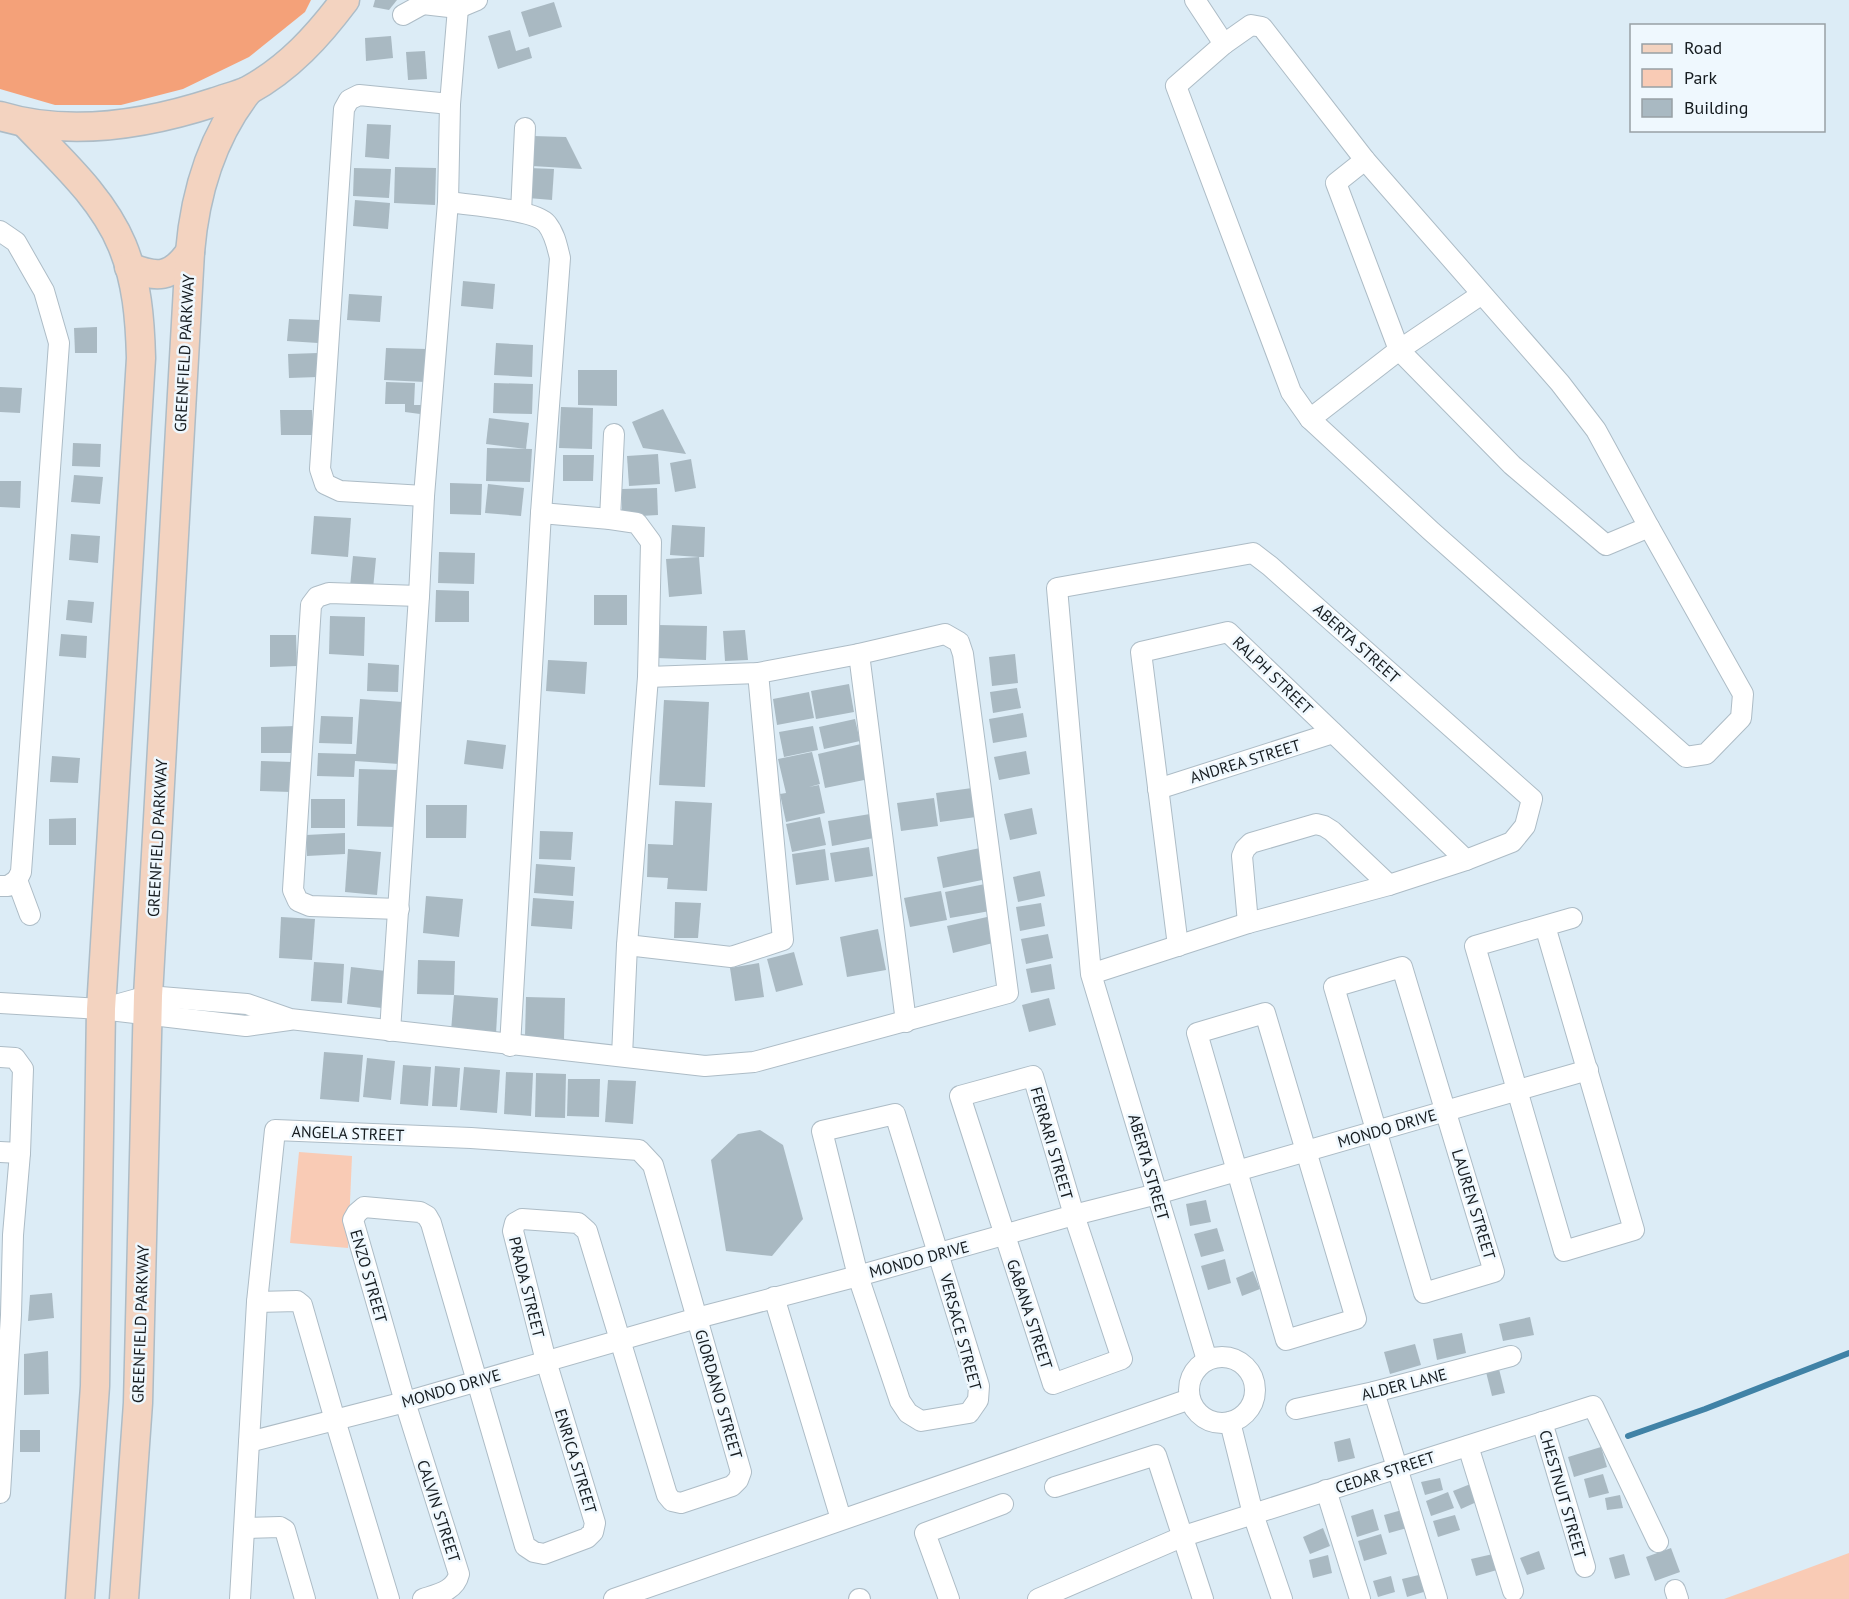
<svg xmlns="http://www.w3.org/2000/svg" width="1849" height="1599" font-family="'PT Sans',sans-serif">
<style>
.green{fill:#f9cbb5}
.forest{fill:#f4a179}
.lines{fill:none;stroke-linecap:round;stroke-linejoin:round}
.stream{stroke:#4082a6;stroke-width:6}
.building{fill:#a9b9c2}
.minor-casing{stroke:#adbcc6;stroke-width:22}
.secondary-casing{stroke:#adbcc6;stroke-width:31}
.minor{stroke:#fff;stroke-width:20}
.secondary{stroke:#f3d3c0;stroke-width:28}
.labels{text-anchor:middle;stroke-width:5;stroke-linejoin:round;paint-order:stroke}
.street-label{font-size:16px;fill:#161c20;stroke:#eff8fe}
</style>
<rect width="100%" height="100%" fill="#dcecf6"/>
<g class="green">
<path d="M299 1152 352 1156 348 1248 290 1243Z"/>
<path d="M1849 1553V1599H1724Z"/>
</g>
<path class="forest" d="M0 0H311L305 12 249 57 183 89 121 105H55L0 89Z"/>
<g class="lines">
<path class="stream" d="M1628 1436 1705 1409 1849 1353"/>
</g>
<g class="building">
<path d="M375 0H397L389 10 373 7Z"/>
<path d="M554 2 562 27 529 37 521 12Z"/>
<path d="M510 30 516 51 529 47 532 58 498 69 488 36Z"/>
<path d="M391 36 393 58 366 61 365 38Z"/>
<path d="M425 51 427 79 408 80 406 52Z"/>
<path d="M367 124 391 125 389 159 365 157Z"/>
<path d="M533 136 566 137 582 169 532 166Z"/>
<path d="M395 167 436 168 435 205 394 203Z"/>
<path d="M354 168 391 169 389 198 353 196Z"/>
<path d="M529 168 554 169 552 200 528 198Z"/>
<path d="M355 200 390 203 388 229 353 226Z"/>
<path d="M463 281 495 284 493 309 461 306Z"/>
<path d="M349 294 382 296 380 322 347 320Z"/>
<path d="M289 319 320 320 318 343 287 341Z"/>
<path d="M97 327V353H75L74 328Z"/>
<path d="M496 343 533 345 532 377 494 375Z"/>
<path d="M386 348 427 349 425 382 384 380Z"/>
<path d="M318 353V377L289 378 288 354Z"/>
<path d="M578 370H617V406L578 405Z"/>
<path d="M386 382 415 383 414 405H421L420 414 405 412V404H385Z"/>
<path d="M494 383 533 384 532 414 493 413Z"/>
<path d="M0 387 22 388 20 413 0 412Z"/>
<path d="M561 407 593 408 592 449 559 448Z"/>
<path d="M663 409 686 454 643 448 632 422Z"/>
<path d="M280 410H312L313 435H281Z"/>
<path d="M489 418 529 423 526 449 486 444Z"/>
<path d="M73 443 101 444 100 467 72 466Z"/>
<path d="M487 448 532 449 530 482 486 481Z"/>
<path d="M658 454 660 484 629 486 627 456Z"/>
<path d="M563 455H594L593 481H563Z"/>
<path d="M691 459 696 488 675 492 670 463Z"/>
<path d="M74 475 103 477 100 504 71 502Z"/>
<path d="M0 481H21L20 508 0 507Z"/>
<path d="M450 483 482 484 481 515 450 514Z"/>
<path d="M488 484 524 488 521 516 485 513Z"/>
<path d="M657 488 658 515 622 517V489Z"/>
<path d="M314 516 351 518 348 557 311 554Z"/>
<path d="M672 525 705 527 704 557H699L702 594 669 597 666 559 699 557 670 555Z"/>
<path d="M71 534 100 536 98 563 69 560Z"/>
<path d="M439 552 475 553 474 584 438 583Z"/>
<path d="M353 556 376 558 373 589 350 587Z"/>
<path d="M436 590 469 591V622H435Z"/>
<rect x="594" y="595" width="33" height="30"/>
<path d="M68 600 94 602 92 623 66 620Z"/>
<path d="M330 616 365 617 364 656 329 654Z"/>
<path d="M658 625 707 626 706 660 657 658Z"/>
<path d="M745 630 748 660 725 661 723 631Z"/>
<path d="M61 634 87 636 86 658 59 656Z"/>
<path d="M270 635H296L297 666 270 667Z"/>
<path d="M1015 654 1018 683 992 686 989 657Z"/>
<path d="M548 660 587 662 585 694 546 691Z"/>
<path d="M368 663 399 665 398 692 367 691Z"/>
<path d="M849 684 854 712 816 719 811 691Z"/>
<path d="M1017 688 1021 708 993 713 990 692Z"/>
<path d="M809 692 814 718 777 725 773 699Z"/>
<path d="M360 699 403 702 399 764 355 761 354 777 317 776 318 753 356 754Z"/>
<path d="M664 700 709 702 705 787 659 785Z"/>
<path d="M1023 713 1027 737 993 743 989 719Z"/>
<path d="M321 716 353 717 352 744 319 743Z"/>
<path d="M855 719 860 741 824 749 819 727Z"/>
<path d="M296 726V753H261V727Z"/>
<path d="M813 726 818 750 784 757 779 732Z"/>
<path d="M467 740 506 745 503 769 464 764Z"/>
<path d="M861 744 869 779 825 788 818 754Z"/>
<path d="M1026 751 1030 774 999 780 994 757Z"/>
<path d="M812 752 820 784 809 787 819 785 825 813 786 822 780 794 786 793 778 759Z"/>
<path d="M52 756 80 758 78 783 50 782Z"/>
<path d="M261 761 292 762 291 792 260 791Z"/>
<path d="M359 769 398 770 397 827 357 826Z"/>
<path d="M972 788 976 817 940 822 936 793Z"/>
<path d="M934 798 938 826 901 831 897 803Z"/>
<rect x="311" y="799" width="34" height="29"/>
<path d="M675 801 712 803 707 891 667 889 668 878 647 877 648 844 673 845Z"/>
<path d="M426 805H467L466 838H426Z"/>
<path d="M1032 808 1037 834 1010 840 1004 814Z"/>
<path d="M870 814 874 838 832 846 828 821Z"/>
<path d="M820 817 826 845 792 852 786 824Z"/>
<path d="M76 818V845H49V819Z"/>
<path d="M540 831 573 832 571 860 539 859Z"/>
<path d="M345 833V854L307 856 306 835Z"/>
<path d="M869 847 873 876 835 882 830 853Z"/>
<path d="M980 848 987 879 943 888 937 857Z"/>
<path d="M348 849 381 852 377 895 345 892Z"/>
<path d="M825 849 829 880 796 885 792 854Z"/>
<path d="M536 864 575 867 573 896 534 893Z"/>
<path d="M1040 871 1045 896 1018 902 1013 877Z"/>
<path d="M985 884 990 911 950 918 945 892Z"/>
<path d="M941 891 947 920 910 927 904 898Z"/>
<path d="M426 896 463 899 459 937 423 933Z"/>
<path d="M533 898 574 901 572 929 531 926Z"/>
<path d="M675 902 701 903 698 938H674Z"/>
<path d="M1041 903 1045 926 1020 931 1016 907Z"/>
<path d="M281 917 315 919 312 960 279 958Z"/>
<path d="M987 917 993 943 953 953 947 926Z"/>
<path d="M878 929 886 970 847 977 840 937Z"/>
<path d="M1048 934 1053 958 1026 964 1021 939Z"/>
<path d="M794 952 803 985 776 992 767 959Z"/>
<path d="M418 960 455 961 454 995 417 994Z"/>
<path d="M314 962 344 964 342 1003 311 1001Z"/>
<path d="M759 963 764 997 735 1001 730 968Z"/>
<path d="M1051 964 1055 989 1031 993 1026 969Z"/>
<path d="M351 967 386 971 382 1008 347 1004Z"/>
<path d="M454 995 498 998 496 1034 451 1031Z"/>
<path d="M526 997 565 998 564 1039 525 1037Z"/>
<path d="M1049 998 1056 1025 1029 1032 1022 1005Z"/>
<path d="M324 1052 363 1055 359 1102 320 1099Z"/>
<path d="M367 1058 395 1061 391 1100 363 1097Z"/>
<path d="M403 1065 431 1067 428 1106 400 1104Z"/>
<path d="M435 1066 460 1068 457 1107 432 1106Z"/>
<path d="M464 1067 500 1070 497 1113 460 1110Z"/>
<path d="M506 1072 533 1073 531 1116 504 1114Z"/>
<path d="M536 1073 566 1074 565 1118 535 1117Z"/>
<path d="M568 1079H600L599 1117 567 1116Z"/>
<path d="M608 1080 636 1081 633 1124 605 1122Z"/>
<path d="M760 1130 783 1145 803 1219 772 1256 726 1251 711 1160 738 1134Z"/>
<path d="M1206 1200 1211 1222 1190 1226 1186 1204Z"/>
<path d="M1217 1228 1224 1251 1201 1257 1194 1234Z"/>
<path d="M1225 1259 1231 1283 1208 1290 1201 1266Z"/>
<path d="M1253 1271 1260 1289 1242 1296 1236 1278Z"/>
<path d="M52 1293 54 1318 28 1321 30 1295Z"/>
<path d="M1530 1317 1534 1335 1503 1341 1499 1324Z"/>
<path d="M1462 1333 1466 1353 1437 1360 1433 1339Z"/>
<path d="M1415 1344 1421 1365 1390 1374 1384 1352Z"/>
<path d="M48 1351 49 1394 24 1395V1354Z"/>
<path d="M1498 1365 1505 1393 1492 1396 1485 1368Z"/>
<rect x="20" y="1430" width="20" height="22"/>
<path d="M1350 1438 1355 1458 1338 1462 1334 1442Z"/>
<path d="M1601 1447 1607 1467 1574 1477 1568 1457Z"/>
<path d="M1603 1474 1609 1493 1589 1498 1584 1479Z"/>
<path d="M1440 1478 1443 1490 1425 1495 1421 1482Z"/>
<path d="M1473 1483 1481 1500 1461 1509 1453 1491Z"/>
<path d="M1448 1492 1454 1508 1431 1516 1426 1501Z"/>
<path d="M1620 1495 1623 1508 1607 1510 1605 1498Z"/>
<path d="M1373 1509 1379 1530 1357 1537 1351 1516Z"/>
<path d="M1402 1510 1407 1528 1389 1533 1384 1515Z"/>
<path d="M1455 1515 1460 1530 1438 1537 1433 1521Z"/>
<path d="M1323 1528 1330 1546 1310 1554 1303 1537Z"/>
<path d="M1381 1534 1387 1554 1364 1561 1358 1541Z"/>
<path d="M1671 1548 1680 1572 1655 1581 1646 1557Z"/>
<path d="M1539 1551 1545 1569 1527 1575 1520 1558Z"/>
<path d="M1493 1554 1497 1570 1476 1576 1471 1559Z"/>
<path d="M1624 1554 1630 1575 1615 1579 1609 1558Z"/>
<path d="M1328 1555 1332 1573 1313 1578 1309 1560Z"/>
<path d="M1423 1574 1427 1591 1407 1597 1402 1579Z"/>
<path d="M1391 1576 1395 1592 1378 1597 1373 1581Z"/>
</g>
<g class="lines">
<defs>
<g id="minor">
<path d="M1195 0 1224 44 1176 86 1291 392 1310 419 1431 531 1686 757 1706 754 1741 718 1743 694 1649 527"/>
<path d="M423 4 458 8 477 0"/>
<path d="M403 15 423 4 424 0"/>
<path d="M1224 44 1251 25 1262 27 1365 160 1560 383 1596 430 1649 527 1606 545 1512 465 1399 350 1482 294"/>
<path d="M448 202C468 205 535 209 547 224 555 234 557 246 560 258L541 513 510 1046"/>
<path d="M521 212 525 128"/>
<path d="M0 231 16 242 44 291 59 343 21 872 17 880"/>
<path d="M1310 419 1399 350 1336 183 1365 160"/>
<path d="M424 496 340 491 325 484 320 469 344 109 349 100 359 95 450 104"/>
<path d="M541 513 610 519 637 523 651 542 648 677 627 945 622 1056"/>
<path d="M610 519 614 434"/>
<path d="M859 654 906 1022"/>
<path d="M1158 789 1333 733"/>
<path d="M0 886H8L17 880 30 915"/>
<path d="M399 909 310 906 298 901 293 890 311 605 317 597 329 593 419 596"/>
<path d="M1248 923 1242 856 1245 849 1251 843 1316 824 1324 826 1332 831 1389 885"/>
<path d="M1545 926 1634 1230 1564 1251 1475 946 1572 918"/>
<path d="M627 945 731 957 783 940 758 673"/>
<path d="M1178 946 1141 652 1228 632 1466 860"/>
<path d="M1402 967 1494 1272 1424 1293 1334 987Z"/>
<path d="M1091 974 1248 923 1389 885 1466 860 1512 842 1525 826 1532 799 1270 566 1253 553 1057 588 1091 974 1207 1360"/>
<path d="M0 1003 101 1009 246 1026 289 1020"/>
<path d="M101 1009 148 996 247 1004 290 1019 705 1066 754 1062 1008 993 963 654 959 642 945 634 859 654 758 673 648 677"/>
<path d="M1265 1013 1356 1319 1286 1340 1197 1033Z"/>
<path d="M390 1031 419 596 424 496 448 202 450 104 458 8"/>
<path d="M0 1057 15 1058 23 1069 20 1153 13 1235 11 1315 0 1493"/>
<path d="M1033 1076 1074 1215 1122 1359 1053 1384 960 1096Z"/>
<path d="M895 1114 979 1386 978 1400 969 1413 921 1421 908 1413 900 1401 858 1276 822 1131Z"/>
<path d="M0 1152 20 1153"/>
<path d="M774 1297 841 1519"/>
<path d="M257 1302 297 1301 302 1305 335 1420 389 1599"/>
<circle cx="1222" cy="1390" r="33"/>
<path d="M1374 1392 1437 1599"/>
<path d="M1296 1409 1374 1392 1511 1356"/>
<path d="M1230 1422 1253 1514 1282 1599"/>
<path d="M1542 1422 1585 1567"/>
<path d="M249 1442 405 1402 697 1318 858 1276 1074 1215 1157 1194 1588 1070"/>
<path d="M1468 1446 1513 1591"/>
<path d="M1055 1487 1156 1455 1203 1599"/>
<path d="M1326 1490 1360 1599"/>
<path d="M245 1528 280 1527 285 1530 305 1599"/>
<path d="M1675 1590 1678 1599"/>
<path d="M240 1599 257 1302 275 1130 471 1138 639 1150 653 1165 741 1472 738 1480 732 1486 681 1503 672 1501 667 1495 587 1231 578 1223 522 1219 515 1223 513 1231 546 1361 595 1523 593 1532 587 1538 544 1554 534 1552 525 1546 431 1223 427 1216 420 1212 364 1207 357 1213 353 1220 405 1402 459 1574C455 1591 438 1594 423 1599"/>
<path d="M614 1599 1190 1399"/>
<path d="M859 1599H860"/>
<path d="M949 1599 925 1533 1003 1504"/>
<path d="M1038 1599 1184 1536 1593 1406 1658 1542"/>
</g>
<g id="secondary">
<path d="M0 116C69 137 148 124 215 102 226 98 239 95 249 90 289 68 318 36 345 0"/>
<path d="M25 123C60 160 102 197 122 245 137 281 140 319 141 358L101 1009 95 1386 80 1599"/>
<path d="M129 267C157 278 171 279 190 252"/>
<path d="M124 1599 138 1403 148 996 190 252C195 193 211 138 248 91"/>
</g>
</defs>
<use href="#minor" class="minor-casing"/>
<use href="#secondary" class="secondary-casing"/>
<use href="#minor" class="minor"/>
<use href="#secondary" class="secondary"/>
</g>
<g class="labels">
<g class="street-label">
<text transform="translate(184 353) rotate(-87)" y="6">GREENFIELD PARKWAY</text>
<text transform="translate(1357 643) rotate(42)" y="6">ABERTA STREET</text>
<text transform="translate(1273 675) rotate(44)" y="6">RALPH STREET</text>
<text transform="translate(1245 761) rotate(-17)" y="6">ANDREA STREET</text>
<text transform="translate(157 838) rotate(-87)" y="6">GREENFIELD PARKWAY</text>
<text transform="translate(1387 1128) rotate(-16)" y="6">MONDO DRIVE</text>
<text transform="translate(348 1133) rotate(2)" y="6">ANGELA STREET</text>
<text transform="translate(1052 1143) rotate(74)" y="6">FERRARI STREET</text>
<text transform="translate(1149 1167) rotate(74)" y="6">ABERTA STREET</text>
<text transform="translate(1474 1204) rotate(73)" y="6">LAUREN STREET</text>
<text transform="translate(919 1259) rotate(-15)" y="6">MONDO DRIVE</text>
<text transform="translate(369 1276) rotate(74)" y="6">ENZO STREET</text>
<text transform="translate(527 1287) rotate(76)" y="6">PRADA STREET</text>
<text transform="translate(1030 1314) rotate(72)" y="6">GABANA STREET</text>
<text transform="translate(140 1324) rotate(-88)" y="6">GREENFIELD PARKWAY</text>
<text transform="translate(961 1332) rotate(75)" y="6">VERSACE STREET</text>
<text transform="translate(1404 1384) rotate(-14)" y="6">ALDER LANE</text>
<text transform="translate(451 1388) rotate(-16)" y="6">MONDO DRIVE</text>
<text transform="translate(719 1394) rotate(74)" y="6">GIORDANO STREET</text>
<text transform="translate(576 1461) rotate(73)" y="6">ENRICA STREET</text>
<text transform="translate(1385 1472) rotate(-18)" y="6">CEDAR STREET</text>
<text transform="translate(1563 1494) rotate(74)" y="6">CHESTNUT STREET</text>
<text transform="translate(439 1511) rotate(72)" y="6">CALVIN STREET</text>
</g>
</g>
<rect x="1630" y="24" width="195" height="108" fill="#eff8fe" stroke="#98a0a5" stroke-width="1.5"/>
<rect x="1642" y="44" width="30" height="9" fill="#f3d3c0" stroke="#98a0a5" stroke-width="1.5"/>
<text x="1684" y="54" font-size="18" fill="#161c20">Road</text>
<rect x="1642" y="69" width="30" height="18" fill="#f9cbb5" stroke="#98a0a5" stroke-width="1.5"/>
<text x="1684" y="84" font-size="18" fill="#161c20">Park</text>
<rect x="1642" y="99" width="30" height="18" fill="#a9b9c2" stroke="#98a0a5" stroke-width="1.5"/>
<text x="1684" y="114" font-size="18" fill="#161c20">Building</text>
</svg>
